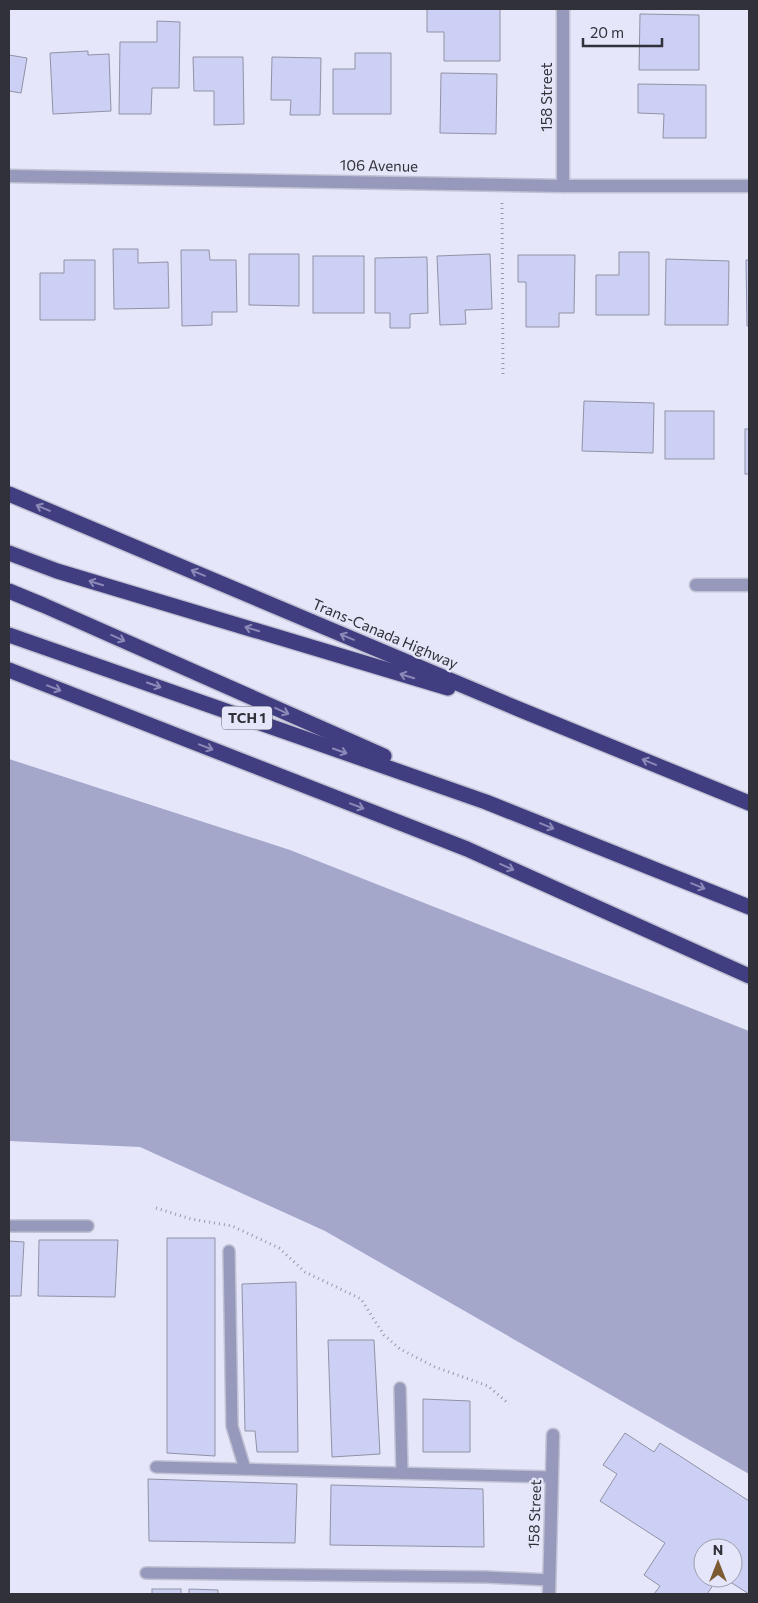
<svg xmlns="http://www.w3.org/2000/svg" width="758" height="1603" font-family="Commissioner,sans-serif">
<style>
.forest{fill:#a4a7ca}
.building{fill:#cdd0f5;stroke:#9192a5}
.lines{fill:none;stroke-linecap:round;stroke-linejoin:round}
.service-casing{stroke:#c1c2d3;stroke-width:14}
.minor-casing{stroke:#c1c2d3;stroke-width:15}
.motorway-casing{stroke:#c1c2d3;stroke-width:18}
.path{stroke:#9899a8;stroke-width:3;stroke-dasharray:1 4;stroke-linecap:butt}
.service{stroke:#9699bb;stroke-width:11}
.minor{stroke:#9699bb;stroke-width:12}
.motorway{stroke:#403d81;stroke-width:15}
.oneway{stroke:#8a89b7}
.labels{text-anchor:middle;stroke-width:4.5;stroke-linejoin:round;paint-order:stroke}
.shield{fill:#e5e6fa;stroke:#676873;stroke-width:1}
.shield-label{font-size:14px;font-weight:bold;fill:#313239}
.street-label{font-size:15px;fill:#313239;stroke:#e5e6fa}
</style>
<rect width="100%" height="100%" fill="#e5e6fa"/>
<path class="forest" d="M9 759 290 850 749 1031V1474L325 1231 140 1147 9 1141Z"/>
<g class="building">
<path d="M427 9H500V61H444V32H427Z"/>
<path d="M640 14 699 15V70H639Z"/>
<path d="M157 21 180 22 179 88H152L151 114H119L120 42H157Z"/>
<path d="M88 51V55L109 54 111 111 53 114 50 53Z"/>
<path d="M9 52V55L27 58 21 93 9 91Z"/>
<path d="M355 53H391V114H333V69H355Z"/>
<path d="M193 57H243L244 124 214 125V91H194Z"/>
<path d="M272 57 321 58 320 115H290L291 100H271Z"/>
<path d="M441 73 497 74 496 134 440 133Z"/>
<path d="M638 84 706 85V138H663L664 114 638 113Z"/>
<path d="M113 249H138V263L168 262 169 308 114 309Z"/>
<path d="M181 250H209L210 260H236L237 312H212V325L182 326Z"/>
<path d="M619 252H649V315H596V275H619Z"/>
<path d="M249 254H299V306L249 305Z"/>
<path d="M490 254 492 309 465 310 466 324 440 325 437 256Z"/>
<path d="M518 255H575L574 313H559V327H526V282H518Z"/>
<rect x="313" y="256" width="51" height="57"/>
<path d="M427 257 428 313 410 314V328H390V313H375V258Z"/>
<path d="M666 259 729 261 728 325H665Z"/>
<path d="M64 260H95V320H40V273H64Z"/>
<path d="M746 260H749V326H747Z"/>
<path d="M584 401 654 403 653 453 582 451Z"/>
<rect x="665" y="411" width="49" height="48"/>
<rect x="745" y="429" width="4" height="45"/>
<path d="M167 1238H215V1456L167 1453Z"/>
<path d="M39 1240H118L115 1297 38 1296Z"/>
<path d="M9 1241 24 1242 21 1296H9Z"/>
<path d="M296 1282 298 1452H257L255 1431H245L242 1284Z"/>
<path d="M328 1340H374L380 1454 332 1457Z"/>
<path d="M423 1399 470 1401V1452H423Z"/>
<path d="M625 1433 654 1452 660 1443 749 1501V1594L724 1578H733V1548H703V1578H718L707 1594H654L660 1586 644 1575 665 1543 600 1501 617 1474 603 1465Z"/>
<path d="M148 1479 297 1484 295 1543 149 1541Z"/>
<path d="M331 1485 483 1489 484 1547 330 1545Z"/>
<rect x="152" y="1589" width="29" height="5"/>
<path d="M189 1589 218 1590V1594H189Z"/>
</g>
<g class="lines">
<defs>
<g id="service">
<path d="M9 1226H88"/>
<path d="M229 1251 232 1426 245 1469"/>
<path d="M400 1388 402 1473"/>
<path d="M156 1467 552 1477"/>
<path d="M146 1573 486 1577 549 1580"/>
</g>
<g id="minor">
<path d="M563 9V186"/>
<path d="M9 176 563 186H749"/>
<path d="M696 585H749"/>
<path d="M549 1594 553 1435"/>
</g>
<g id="motorway">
<path d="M9 494 521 710 749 803"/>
<path d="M9 553 57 571 448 688"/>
<path d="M9 591 43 605 384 756"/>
<path d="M9 635 486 802 749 907"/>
<path d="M9 670 467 849 749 976"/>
</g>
</defs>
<use href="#service" class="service-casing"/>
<use href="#minor" class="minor-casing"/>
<use href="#motorway" class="motorway-casing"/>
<g class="path">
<path d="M502 203 503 378"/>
<path d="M156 1208 191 1219 232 1226 279 1248 305 1272 361 1299 384 1335 400 1349 435 1367 488 1386 509 1404"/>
</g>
<use href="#service" class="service"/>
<use href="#minor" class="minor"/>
<use href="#motorway" class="motorway"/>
</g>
<defs><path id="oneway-shaft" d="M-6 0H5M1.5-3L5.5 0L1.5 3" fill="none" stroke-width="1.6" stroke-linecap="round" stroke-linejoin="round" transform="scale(1.25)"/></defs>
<g class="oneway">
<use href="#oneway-shaft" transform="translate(43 508) rotate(-157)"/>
<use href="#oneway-shaft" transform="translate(198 573) rotate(-157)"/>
<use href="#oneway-shaft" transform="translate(96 583) rotate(-163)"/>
<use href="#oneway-shaft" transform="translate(252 629) rotate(-163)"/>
<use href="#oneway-shaft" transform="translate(347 637) rotate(-157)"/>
<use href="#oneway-shaft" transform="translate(118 638) rotate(24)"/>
<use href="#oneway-shaft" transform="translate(407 676) rotate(-163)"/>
<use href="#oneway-shaft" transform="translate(154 685) rotate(19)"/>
<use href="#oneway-shaft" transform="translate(54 688) rotate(21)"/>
<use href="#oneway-shaft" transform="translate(282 711) rotate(24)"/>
<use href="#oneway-shaft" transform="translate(206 747) rotate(21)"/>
<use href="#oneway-shaft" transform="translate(340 751) rotate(19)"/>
<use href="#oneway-shaft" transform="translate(649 762) rotate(-158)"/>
<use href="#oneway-shaft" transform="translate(357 806) rotate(21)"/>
<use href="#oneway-shaft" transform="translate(547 826) rotate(22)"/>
<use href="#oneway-shaft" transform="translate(507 867) rotate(24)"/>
<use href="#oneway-shaft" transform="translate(698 886) rotate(22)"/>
</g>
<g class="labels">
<rect class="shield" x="222" y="706.5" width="50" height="23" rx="4"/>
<g class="shield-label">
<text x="247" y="723">TCH 1</text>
</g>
<g class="street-label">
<text transform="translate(547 97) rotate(-90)" y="5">158 Street</text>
<text transform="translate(379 166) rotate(1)" y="5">106 Avenue</text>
<text transform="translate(385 634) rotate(23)" y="5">Trans-Canada Highway</text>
<text transform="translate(535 1514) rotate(-88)" y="5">158 Street</text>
</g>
</g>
<rect width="758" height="1603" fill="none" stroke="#313239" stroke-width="20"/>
<g transform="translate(718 1563)"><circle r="24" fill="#e5e6fa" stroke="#9d9ead"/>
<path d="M0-4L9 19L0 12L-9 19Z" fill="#7c5b32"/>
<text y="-8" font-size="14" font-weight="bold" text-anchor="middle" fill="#313239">N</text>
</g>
<path d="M583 38v8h79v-8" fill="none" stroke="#313239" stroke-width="2.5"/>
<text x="590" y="38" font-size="15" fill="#313239" stroke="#e5e6fa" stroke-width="4" paint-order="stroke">20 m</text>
</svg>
